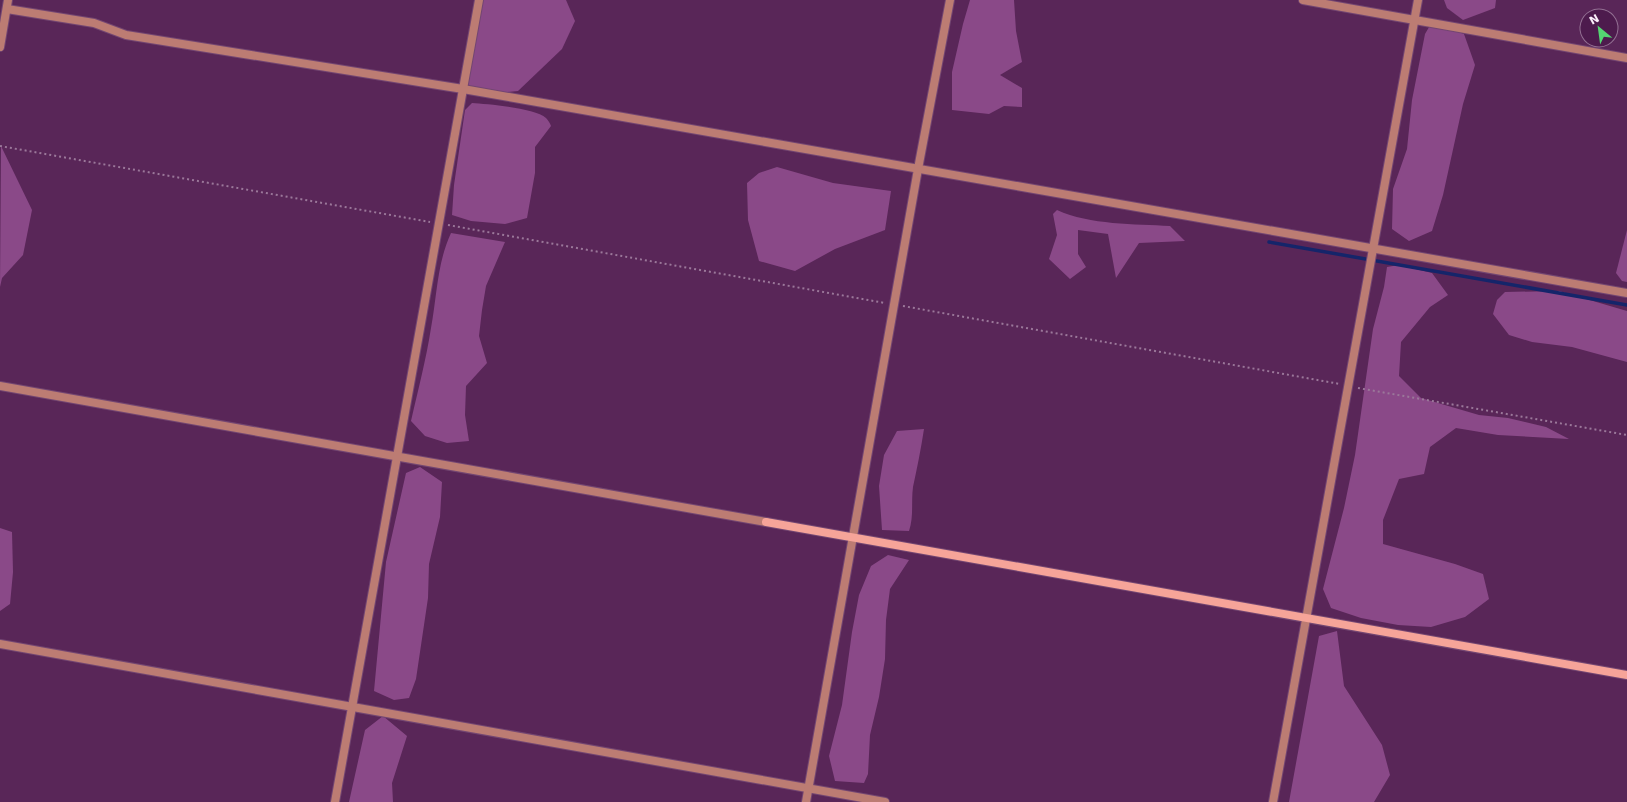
<svg xmlns="http://www.w3.org/2000/svg" width="1627" height="802" font-family="'DejaVu Sans',sans-serif">
<style>
.forest{fill:#8a4988}
.lines{fill:none;stroke-linecap:round;stroke-linejoin:round}
.stream{stroke:#15256a;stroke-width:3.5}
.street-casing{stroke:#734672;stroke-width:10}
.secondary-casing{stroke:#734672;stroke-width:10}
.path{stroke:#9b789a;stroke-width:2;stroke-dasharray:2 3;stroke-linecap:butt}
.street{stroke:#bc7c73;stroke-width:8}
.secondary{stroke:#f6a499;stroke-width:8}
</style>
<rect width="100%" height="100%" fill="#592658"/>
<g class="forest">
<path d="M479 0H566L575 21 562 49 518 91 498 93 468 86Z"/>
<path d="M970 0H1014L1016 31 1022 62 1000 75 1022 88V107L1004 106 989 114 952 110V72L963 24Z"/>
<path d="M1444 0H1496L1495 8 1463 20 1447 8Z"/>
<path d="M1432 22 1464 34 1475 65 1463 104 1443 195 1432 231 1409 241 1392 229 1393 189 1407 149 1412 100 1425 34Z"/>
<path d="M472 103C487 104 535 108 546 118 548 120 550 123 551 126L535 147V173L527 218 505 224 471 221 452 215 454 185 465 110Z"/>
<path d="M1 146 32 210 23 255 2 278 0 287Z"/>
<path d="M777 167 833 183 891 191 885 230 835 249 795 271 759 261 748 220 747 183 759 173Z"/>
<path d="M1057 210C1090 225 1135 224 1170 226L1185 241 1139 243 1116 278 1108 234 1078 230V254L1086 267 1070 279 1049 259 1057 235 1053 214Z"/>
<path d="M1627 230V282L1622 281 1616 273Z"/>
<path d="M451 233 505 242 486 286 482 310 479 336 487 363 466 386 465 415 469 441 447 443 425 436 411 421C418 390 426 360 431 328 437 296 437 263 451 233Z"/>
<path d="M1399 265 1432 273 1448 295 1430 307 1401 342 1399 376 1421 398 1479 415 1508 418 1546 427 1569 439 1498 435 1456 428 1430 447 1424 474 1399 479 1383 520V544L1455 564 1483 574 1489 599 1465 617 1431 627 1398 625 1361 618 1331 608 1323 589 1344 508 1355 455 1373 329 1384 287 1387 267Z"/>
<path d="M1559 291 1627 311V362L1572 347 1532 342 1509 335 1493 314 1497 300 1505 292Z"/>
<path d="M924 429C921 449 917 468 913 487 911 502 914 516 909 531L882 530 879 486 884 455 897 431Z"/>
<path d="M420 467 442 482 440 517 429 564 428 598 416 679 409 698 394 700 374 691 386 562 406 473Z"/>
<path d="M0 528 12 532 13 572 10 604 0 611Z"/>
<path d="M888 555 909 560 890 589 886 620 885 659 879 697 870 735 868 774 864 783 835 781 829 756 842 705 852 632 859 595 871 566Z"/>
<path d="M1337 631 1344 686 1382 745 1390 775 1374 802H1289L1319 636Z"/>
<path d="M383 716 407 736 392 783 393 802H349L365 730Z"/>
</g>
<g class="lines">
<path class="stream" d="M1269 242 1627 305"/>
<defs>
<g id="street">
<path d="M1303 0 1627 58"/>
<path d="M7 9 94 23 126 35 463 89 1627 293"/>
<path d="M0 47 8 0"/>
<path d="M0 386 766 522"/>
<path d="M0 644 885 802"/>
<path d="M335 802 479 0"/>
<path d="M806 802 918 169 950 0"/>
<path d="M1273 802 1418 0"/>
</g>
<path id="secondary" d="M766 522 1627 675"/>
</defs>
<use href="#street" class="street-casing"/>
<use href="#secondary" class="secondary-casing"/>
<g class="path">
<path d="M0 146 430 222"/>
<path d="M448 225 885 303"/>
<path d="M903 306 1340 384"/>
<path d="M1358 388 1627 435"/>
</g>
<use href="#street" class="street"/>
<use href="#secondary" class="secondary"/>
</g>
<g transform="translate(1599 28) rotate(331)"><circle r="19" fill="#4d1b4d" stroke="#937093"/>
<path d="M0-3L7 15L0 10L-7 15Z" fill="#54d672"/>
<text y="-6" font-size="11" font-weight="bold" text-anchor="middle" fill="#fcf0fb">N</text>
</g>
</svg>
